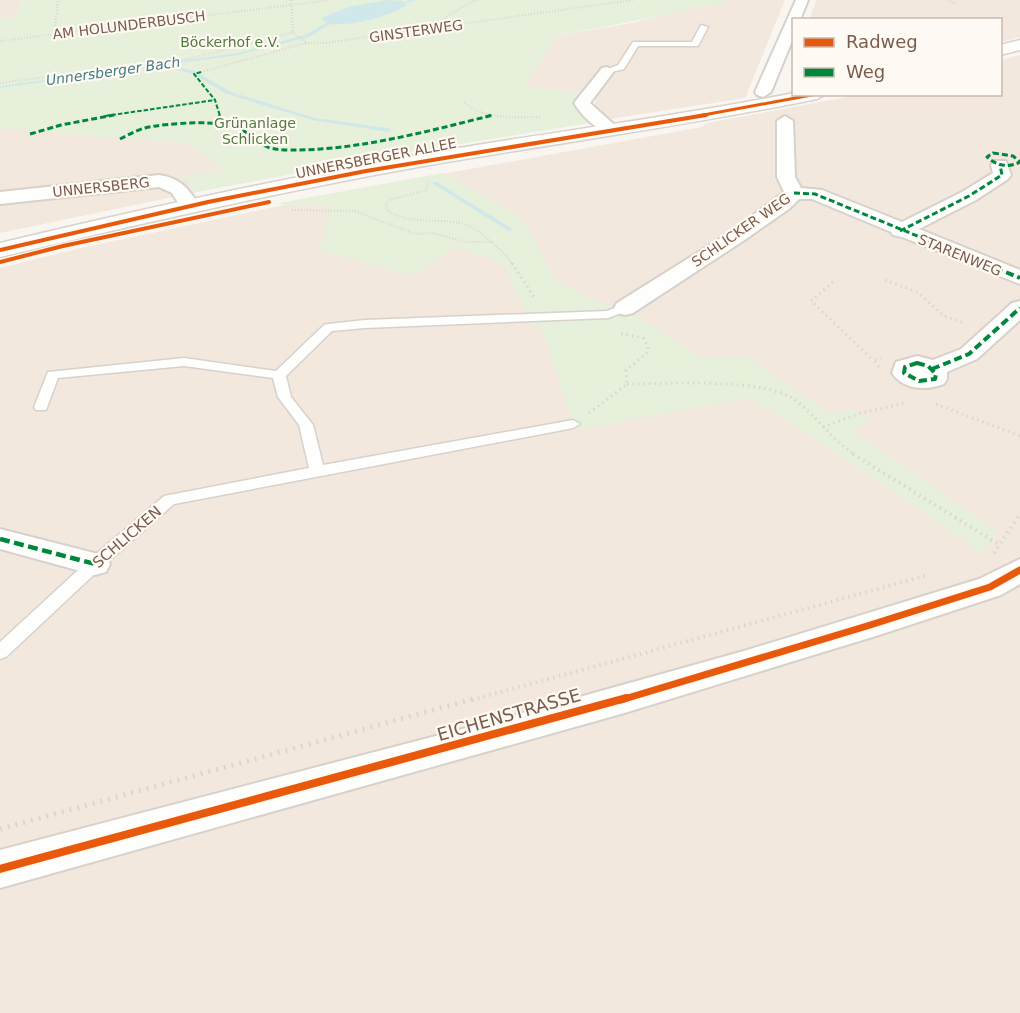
<svg xmlns="http://www.w3.org/2000/svg" width="1020" height="1013" font-family="'DejaVu Sans',sans-serif">
<style>
.residential{fill:#f2e8de}
.green{fill:#e7f0db}
.water{fill:#d0e8ea}
.lines{fill:none;stroke-linecap:round;stroke-linejoin:round}
.stream{fill:#d0e8ea;fill-rule:evenodd}
.service-casing{stroke:#d7d1cb;stroke-width:3}
.minor-casing{stroke:#d7d1cb;stroke-width:4}
.secondary-casing{stroke:#d9d2cb;stroke-width:3}
.path-far3{stroke:#dcd5d0;stroke-width:2;stroke-dasharray:1 2;stroke-linecap:butt}
.path-far2{stroke:#dcd5d0;stroke-width:3;stroke-dasharray:1.5 4;stroke-linecap:butt}
.path-far1{stroke:#dcd5d0;stroke-width:4;stroke-dasharray:1.5 4.5;stroke-linecap:butt}
.path{stroke:#dcd5d0;stroke-width:5;stroke-dasharray:2 6;stroke-linecap:butt}
.service{fill:#fefefd;fill-rule:evenodd}
.minor{fill:#fefefd;fill-rule:evenodd}
.secondary{fill:#fefefd;fill-rule:evenodd}
.quiet-far3{stroke:#00873e;stroke-width:2;stroke-dasharray:4.5 2;stroke-linecap:butt}
.quiet-far2{stroke:#00873e;stroke-width:3;stroke-dasharray:6 3;stroke-linecap:butt}
.quiet-far1{stroke:#00873e;stroke-width:4;stroke-dasharray:8 4;stroke-linecap:butt}
.quiet{stroke:#00873e;stroke-width:4.5;stroke-dasharray:10 4.5;stroke-linecap:butt}
.cycleway-far3-casing{stroke:#fffaf3;stroke-width:5}
.cycleway-far2-casing{stroke:#fffaf3;stroke-width:6}
.cycleway-far1-casing{stroke:#fffaf3;stroke-width:10}
.cycleway-casing{stroke:#fffaf3;stroke-width:12}
.cycleway-far3{stroke:#e8590c;stroke-width:3}
.cycleway-far2{stroke:#e8590c;stroke-width:4}
.cycleway-far1{stroke:#e8590c;stroke-width:7}
.cycleway{stroke:#e8590c;stroke-width:8}
.labels{text-anchor:middle;stroke-width:4.5;stroke-linejoin:round;paint-order:stroke}
.far-street-label{font-size:14px;fill:#7a5c4d;stroke:#fffaf3}
.far-park-label{font-size:14px;fill:#537a41;stroke:#fffaf3}
.far-water-label{font-size:14px;font-style:italic;fill:#437c86;stroke:#fffaf3}
.street-label{font-size:15px;fill:#7a5c4d;stroke:#fffaf3}
.near-street-label{font-size:18px;fill:#7a5c4d;stroke:#fffaf3}
</style>
<rect width="100%" height="100%" fill="#f9f5f0"/>
<g class="residential">
<path d="M0 0H22L16 18 0 19Z"/>
<path d="M728 0H785L745 98 610 119 595 106 596 95 523 86 557 36 631 23Z"/>
<path d="M817 0H1020V37L1001 42 1000 20 809 19Z"/>
<path d="M1020 55V1013H0V268L81 248 360 189 702 127 707 123 858 95 1000 94 1001 60Z"/>
<path d="M0 128 186 143 225 170 183 175 197 192 0 233Z"/>
</g>
<g class="green">
<path d="M22 0H728L726 3 557 36 524 86 579 93 574 104 590 123 399 154 197 192 182 175 224 170 186 143 0 129V19L16 18Z"/>
<path d="M443 173 518 215 529 229 556 281 613 308 619 305 702 358 745 356 831 414 855 409 870 420 853 431 997 531 982 553 819 442 750 398 575 430 541 325 531 326 504 263 456 247 412 276 319 250 331 206H287L279 203Z"/>
</g>
<path class="water" d="M388 0 402 1 407 5C385 18 353 26 328 24L321 18 348 7Z"/>
<g class="lines">
<g class="stream">
<path d="M410 0H417L406 3 404 2Z"/>
<path d="M326 23 330 24 309 37 238 55 0 88V86L238 53 305 35Z"/>
<path d="M171 66 195 71 231 92 315 118 388 128 391 130 388 132 312 120 227 94 191 73 169 68V66Z"/>
<path d="M433 182H437L514 230 509 231 433 184Z"/>
</g>
<defs>
<g id="service">
<path d="M701 25 708 27 698 46H638L624 69 607 73 603 71 618 65 633 42H692Z"/>
<path d="M625 304 631 308 629 310 608 318 365 328 332 331 286 376 291 397 313 425 323 465 573 420 580 424 573 428 174 504 101 568 6 657 0 659V642L89 560 164 496 309 468 299 425 278 397 273 378 184 366 58 378 46 410H36L34 407 48 372 184 358 276 371 324 325 328 324 365 320 607 311Z"/>
</g>
<g id="minor">
<path d="M796 0H808L800 20H794V36L771 92 763 97 757 95 755 92Z"/>
<path d="M607 67 614 71 590 103 619 129 611 134C596 130 582 116 574 103L602 68Z"/>
<path d="M785 116 793 121 795 177 801 188 822 190 902 222 962 192 993 173 991 165 994 161H1006L1011 175 1008 179 976 200 919 229 1020 270V284L902 237 893 235 891 232 812 199H799L790 208 746 239 633 313 625 315 617 313 614 308 617 303 732 231 784 192 777 177V121Z"/>
<path d="M159 175C181 178 189 189 200 207L197 211H183L172 193 159 187 0 204V192Z"/>
<path d="M1020 301V320L977 359 947 372V379L944 384C925 391 904 390 892 373L896 362 917 356 933 360 961 349 1012 303Z"/>
<path d="M0 529 106 556 110 564 106 572 95 575 0 549Z"/>
<path d="M1020 559V584L1001 595 879 635 621 714 0 888V850L497 720 744 651 979 579Z"/>
</g>
<g id="secondary">
<path d="M1020 40V50L1000 55V45Z"/>
<path d="M794 93 826 94 817 99C685 126 551 144 418 167 278 192 139 224 0 257V243C138 210 277 179 417 155 543 133 669 118 794 93Z"/>
</g>
</defs>
<use href="#service" class="service-casing"/>
<use href="#minor" class="minor-casing"/>
<use href="#secondary" class="secondary-casing"/>
<g class="path-far3">
<path d="M291 0 293 32"/>
<path d="M947 0 956 4"/>
<path d="M433 28 436 23 473 1 481 0"/>
<path d="M293 32 306 43"/>
<path d="M54 35 58 0"/>
<path d="M0 41 330 0"/>
<path d="M201 72 306 43H324L633 0"/>
<path d="M0 83 188 59 293 32"/>
<path d="M464 103C486 120 515 117 541 117"/>
<path d="M429 182 426 190 389 200 386 204 387 210C410 226 438 217 464 224 478 228 505 252 513 265"/>
<path d="M292 210 355 211 415 234 432 233 466 242H492"/>
</g>
<g class="path-far2">
<path d="M512 263 534 297"/>
<path d="M885 280 917 292 944 316 965 323"/>
<path d="M833 282 811 301 873 360"/>
<path d="M879 367 873 360 881 359"/>
<path d="M627 384C668 384 763 377 795 400 817 416 832 441 856 455"/>
<path d="M936 404 1020 436"/>
<path d="M589 413 627 384 626 370 648 352V346L643 338 619 333"/>
<path d="M823 427 861 413 906 403"/>
</g>
<g class="path-far1">
<path d="M853 454 998 544"/>
<path d="M994 553 1020 514"/>
<path d="M472 700 925 576"/>
</g>
<path class="path" d="M0 829 477 698"/>
<use href="#service" class="service"/>
<use href="#minor" class="minor"/>
<use href="#secondary" class="secondary"/>
<g class="quiet-far3">
<path d="M201 72 194 74 215 100 220 116"/>
<path d="M105 116 215 100"/>
<path d="M487 116 493 115"/>
</g>
<g class="quiet-far2">
<path d="M219 115 222 124"/>
<path d="M30 134 61 125 114 115"/>
<path d="M120 139C128 135 137 130 145 128 165 123 224 119 241 129 262 142 260 150 290 150 354 151 430 131 493 115"/>
<path d="M993 153 1013 156 1020 162C1008 168 997 166 987 157Z"/>
<path d="M794 193 815 194 988 265"/>
<path d="M900 231 969 196 1002 175 1000 165"/>
</g>
<g class="quiet-far1">
<path d="M984 263 1020 278"/>
<path d="M917 363 928 366 936 374 935 379 919 381 904 373 905 367Z"/>
<path d="M932 369 969 354 1020 308"/>
</g>
<path class="quiet" d="M0 539 95 564"/>
<defs>
<path id="cycleway-far3" d="M698 116 817 94"/>
<g id="cycleway-far2">
<path d="M0 250 208 202 366 171 706 115"/>
<path d="M0 262 63 246 269 202"/>
</g>
<path id="cycleway-far1" d="M621 700 867 626 990 587 1020 570"/>
<path id="cycleway" d="M0 869 626 698"/>
</defs>
<use href="#cycleway-far3" class="cycleway-far3-casing"/>
<use href="#cycleway-far2" class="cycleway-far2-casing"/>
<use href="#cycleway-far1" class="cycleway-far1-casing"/>
<use href="#cycleway" class="cycleway-casing"/>
<use href="#cycleway-far3" class="cycleway-far3"/>
<use href="#cycleway-far2" class="cycleway-far2"/>
<use href="#cycleway-far1" class="cycleway-far1"/>
<use href="#cycleway" class="cycleway"/>
</g>
<g class="labels">
<g class="far-street-label">
<text transform="translate(129 25) rotate(-7)" y="5">AM HOLUNDERBUSCH</text>
<text transform="translate(416 31) rotate(-8)" y="5">GINSTERWEG</text>
<text transform="translate(376 158) rotate(-11)" y="5">UNNERSBERGER ALLEE</text>
<text transform="translate(101 187) rotate(-6)" y="5">UNNERSBERG</text>
<text transform="translate(741 230) rotate(-35)" y="5">SCHLICKER WEG</text>
<text transform="translate(960 255) rotate(22)" y="5">STARENWEG</text>
</g>
<g class="far-park-label">
<text x="230" y="47">Böckerhof e.V.</text>
<text x="255" y="128">Grünanlage<tspan x="255" dy="16">Schlicken</tspan></text>
</g>
<g class="far-water-label">
<text transform="translate(113 71) rotate(-8)" y="5">Unnersberger Bach</text>
</g>
<g class="street-label">
<text transform="translate(127 537) rotate(-41)" y="5">SCHLICKEN</text>
</g>
<g class="near-street-label">
<text transform="translate(509 715) rotate(-16)" y="6">EICHENSTRASSE</text>
</g>
</g>
<rect x="792" y="18" width="210" height="78" fill="#fffaf3" stroke="#cabbb1" stroke-width="1.5"/>
<rect x="804" y="38" width="30" height="9" fill="#e8590c" stroke="#cabbb1" stroke-width="1.5"/>
<text x="846" y="48" font-size="18" fill="#7a5c4d">Radweg</text>
<rect x="804" y="68" width="30" height="9" fill="#00873e" stroke="#cabbb1" stroke-width="1.5"/>
<text x="846" y="78" font-size="18" fill="#7a5c4d">Weg</text>
</svg>
